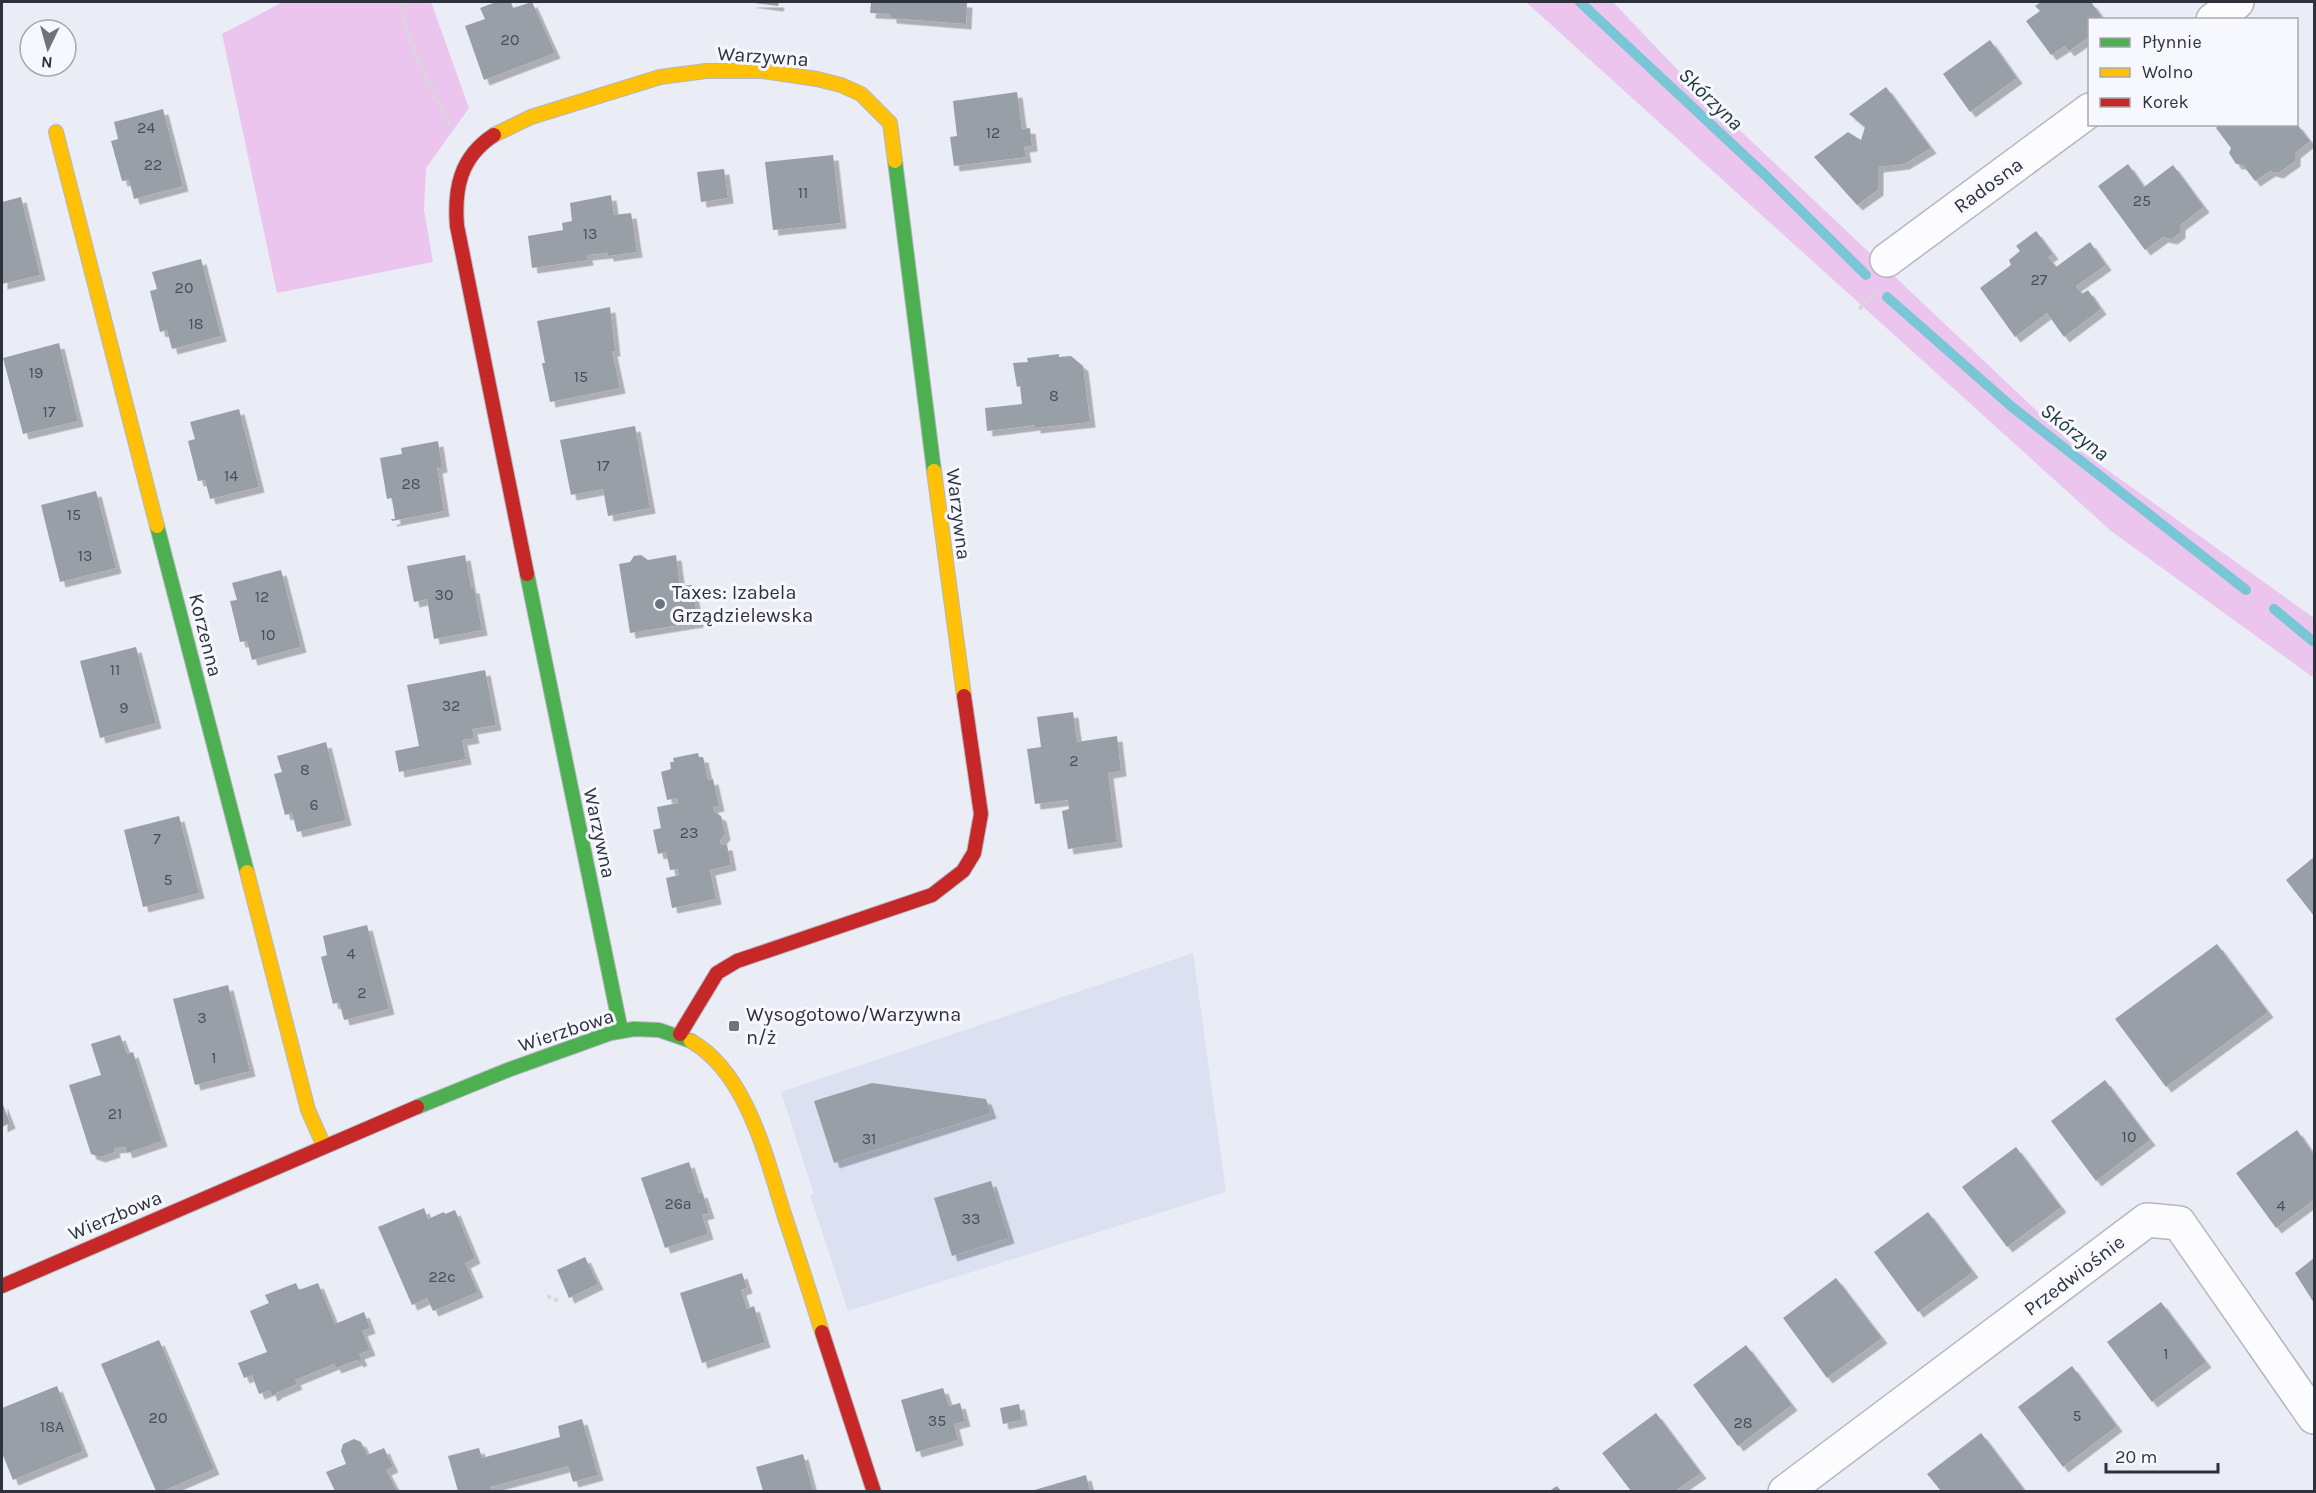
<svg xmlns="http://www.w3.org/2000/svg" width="2316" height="1493" font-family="Karla,sans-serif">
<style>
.built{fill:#dce1f1}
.green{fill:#ebc5ee}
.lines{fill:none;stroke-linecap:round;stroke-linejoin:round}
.stream{stroke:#79c7d6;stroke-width:10}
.building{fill:#999fa6;filter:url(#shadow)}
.street-casing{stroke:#b4b7bf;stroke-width:36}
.fast-casing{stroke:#b4b7bf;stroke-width:16}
.slow-casing{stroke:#b4b7bf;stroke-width:16}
.jam-casing{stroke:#b4b7bf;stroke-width:16}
.path{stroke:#d7d8db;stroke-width:4;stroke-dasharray:4.5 3;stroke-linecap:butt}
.street{stroke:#fcfcfe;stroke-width:33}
.fast{stroke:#4caf50;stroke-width:14}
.slow{stroke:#ffc107;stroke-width:14}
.jam{stroke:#c62828;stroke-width:14}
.poi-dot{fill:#70737e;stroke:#f6f8fe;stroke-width:2}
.labels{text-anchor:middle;stroke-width:6;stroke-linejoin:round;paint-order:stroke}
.number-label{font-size:16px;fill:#4a4d57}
.street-label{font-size:20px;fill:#2f323d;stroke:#f6f8fe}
.poi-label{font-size:20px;fill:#2f323d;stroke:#f6f8fe;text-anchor:start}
.water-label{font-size:21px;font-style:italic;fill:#20393d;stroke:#f6f8fe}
</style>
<defs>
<filter id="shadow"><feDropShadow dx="5.5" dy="5.5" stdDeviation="0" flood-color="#0004"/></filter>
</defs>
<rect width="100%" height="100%" fill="#eaedf6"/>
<path class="built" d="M1193 953 1226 1192 848 1311 810 1195 814 1194 781 1092Z"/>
<g class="green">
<path d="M283 2H431L469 108 426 168 424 210 433 262 277 293 222 34Z"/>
<path d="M1526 2H1613L1693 86 2074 446 2314 618V678L2111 531Z"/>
</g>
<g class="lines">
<g class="stream">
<path d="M1580 2 1764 174 1866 275"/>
<path d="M1887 297 2012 407 2246 590"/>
<path d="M2274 609 2314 642"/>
</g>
</g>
<g class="building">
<path d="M496 2H511L513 8 532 2 555 53 484 80 465 26 485 19 480 8Z"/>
<path d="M748 2H779L778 6Z"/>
<path d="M871 2H967L966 24 891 18V14L870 13Z"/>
<path d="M2041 2H2091L2104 20H2090V36L2069 51 2065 46 2051 55 2026 21 2040 11 2035 6Z"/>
<path d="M1990 40 2017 78 1970 112 1943 74Z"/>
<path d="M1886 87 1931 148 1904 164 1878 167V190L1857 205 1814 157 1848 132 1861 140 1865 127 1849 114Z"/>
<path d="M1017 92 1022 129 1030 128 1032 146 1024 147 1026 157 954 166 950 137 957 136 953 101Z"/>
<path d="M163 109 183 186 134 199 129 180 122 181 111 141 118 139 114 122Z"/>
<path d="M2220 124H2297L2310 141 2295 153V161L2278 173 2270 171 2255 181 2242 164H2236L2229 153 2231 148 2216 128Z"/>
<path d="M833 155 841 223 773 230 765 162Z"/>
<path d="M2128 164 2144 187 2173 165 2204 207 2180 225V233L2172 239 2163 237 2145 250 2098 186Z"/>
<path d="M724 169 728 198 701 202 697 172Z"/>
<path d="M611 195 614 215 631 213 637 252 608 256V253L587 255 588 260 532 268 528 236 563 230 562 223 572 221 570 203Z"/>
<path d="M21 197 40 275 2 284V202Z"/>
<path d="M2036 231 2053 254 2048 257 2056 267 2090 242 2106 265 2076 286 2082 294 2088 290 2101 309 2064 337 2047 313 2015 337 1980 288 2011 265 2009 260 2020 251 2016 246Z"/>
<path d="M201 259 221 336 172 349 167 330 160 332 150 291 157 289 152 272Z"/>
<path d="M610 307 615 351H612L620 388 550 402 542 363H545L537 321Z"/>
<path d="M59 343 78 421 23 434 3 358Z"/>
<path d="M1059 354V357L1071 356 1083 366 1090 422 1035 428V425L987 431 985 408 1022 404 1020 386 1017 387 1013 363 1028 362 1027 358Z"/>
<path d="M239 409 259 487 210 499 205 480 198 481 188 441 195 439 190 422Z"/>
<path d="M635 426 650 508 608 516 603 489 571 495 560 440Z"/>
<path d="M438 441 442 467 437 468 444 511 392 521 391 519H395L392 498 387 499 380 458 402 454 401 448Z"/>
<path d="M96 491 116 568 60 582 41 505Z"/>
<path d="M465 555 471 588H474L482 630 434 639 427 599 414 602 407 566Z"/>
<path d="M641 555 648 560 676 555 680 586 692 585 698 622 630 633 619 564 630 562 634 556Z"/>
<path d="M281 570 301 647 252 660 247 641 240 642 230 601 237 600 232 583Z"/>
<path d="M136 647 156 723 100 738 80 661Z"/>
<path d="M485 670 496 725 472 729 474 738 462 740 466 759 399 772 395 751 419 746 407 685Z"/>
<path d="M1073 712 1077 742 1117 736 1121 771 1108 773 1117 842 1068 849 1062 811 1069 809 1068 800 1035 804 1027 749 1041 747 1037 717Z"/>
<path d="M326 742 346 820 297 832 292 813 285 815 280 796 274 774 282 772 277 756Z"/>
<path d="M698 753 699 757H703L708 780 713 779 719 806 713 807 714 812 721 816 725 834 720 841 721 845H727L731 865 710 870 716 899 672 908 666 878 679 875 678 869 670 870 666 852 658 854 653 830 661 828 657 807 678 803 677 798 667 800 661 772 671 769 670 762H674L673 758Z"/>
<path d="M179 816 199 893 143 907 124 830Z"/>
<path d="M2314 857V916L2286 880Z"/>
<path d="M367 925 389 1009 344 1020 339 1002 333 1004 321 957 327 955 323 936Z"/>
<path d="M2217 944 2268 1012 2166 1087 2115 1019Z"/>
<path d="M228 985 250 1071 195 1085 173 999Z"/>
<path d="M120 1035 127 1054 133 1052 162 1141 127 1153 125 1147 114 1148 115 1152 100 1157 91 1154 69 1085 101 1075 91 1044Z"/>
<path d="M2105 1080 2150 1140 2096 1181 2051 1121Z"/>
<path d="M872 1083 986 1099 991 1113 834 1163 814 1101Z"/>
<path d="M2 1102 10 1123 2 1127Z"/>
<path d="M2297 1130 2314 1155V1200L2276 1228 2236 1173Z"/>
<path d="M2016 1147 2061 1207 2007 1247 1962 1187Z"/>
<path d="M689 1162 699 1193 702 1192 709 1213 702 1215 708 1234 665 1248 641 1178Z"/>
<path d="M991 1181 1009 1238 952 1256 934 1198Z"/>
<path d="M424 1208 428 1219 444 1212 445 1214 455 1210 475 1258 465 1263 478 1292 433 1311 427 1298 412 1305 378 1227Z"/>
<path d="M1928 1212 1973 1272 1918 1312 1874 1252Z"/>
<path d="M585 1257 598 1284 569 1298 557 1270Z"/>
<path d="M2314 1258V1303L2295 1273Z"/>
<path d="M742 1273 747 1288 741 1290 747 1309 754 1306 765 1342 702 1363 680 1293Z"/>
<path d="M1836 1278 1882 1338 1827 1378 1783 1318Z"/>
<path d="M296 1283 299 1290 318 1283 335 1324 364 1312 370 1328 362 1331 370 1350 359 1354 362 1360 358 1362 357 1360 336 1368 334 1364 295 1380 297 1384 276 1393V1394L272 1396 270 1390 259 1394 252 1375 244 1378 238 1363 267 1352 250 1311 269 1303 265 1295Z"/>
<path d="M2161 1302 2206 1362 2152 1402 2107 1342Z"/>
<path d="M159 1340 214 1469 163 1491H156L101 1364Z"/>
<path d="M1746 1345 1792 1405 1738 1446 1693 1385Z"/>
<path d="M2072 1366 2117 1426 2063 1467 2018 1407Z"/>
<path d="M57 1386 83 1451 13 1480 2 1453V1408Z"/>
<path d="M943 1388 949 1406 960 1403 965 1421 954 1424 958 1440 916 1452 901 1400Z"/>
<path d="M1019 1404 1022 1420 1003 1424 1000 1408Z"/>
<path d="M1656 1413 1701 1473 1675 1491H1631L1602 1453Z"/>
<path d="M582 1419 598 1475 573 1482 568 1466 490 1487 491 1491H458L448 1456 479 1448 482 1458 560 1437 558 1426Z"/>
<path d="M1981 1433 2025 1491H1941L1927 1474Z"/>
<path d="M354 1439 361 1442 367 1455 384 1448 393 1467 386 1470 397 1491H335L326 1472 346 1464 341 1451 343 1444Z"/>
<path d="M803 1454 813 1491H763L756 1467Z"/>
<path d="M1086 1475 1090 1491H1031Z"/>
<path d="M1557 1486 1561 1491H1549Z"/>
</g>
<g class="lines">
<defs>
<g id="street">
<path d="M2213 20 2237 2"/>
<path d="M1887 260 2090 110"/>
<path d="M1785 1492 2147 1220 2179 1223 2314 1417"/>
</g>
<g id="fast">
<path d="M895 161 934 471"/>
<path d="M157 526 247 872"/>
<path d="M527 574 621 1031"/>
<path d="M417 1107 508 1070 611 1033 634 1029 659 1030 691 1041"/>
</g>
<g id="slow">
<path d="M56 132 157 526"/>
<path d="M494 135 531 117 660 77 706 71H762L817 79 841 85 861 94 890 123 895 161"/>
<path d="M934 471 964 696"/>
<path d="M247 872 308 1110 324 1146"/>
<path d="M691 1041C747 1073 766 1157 784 1214 797 1253 810 1293 822 1332"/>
</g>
<g id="jam">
<path d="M494 135C460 157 454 189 457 226L527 574"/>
<path d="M680 1034 717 973 737 961 932 895 963 871 974 853 981 814 964 696"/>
<path d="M2 1286 417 1107"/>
<path d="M822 1332 874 1492"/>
</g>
</defs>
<use href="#street" class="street-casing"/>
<use href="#fast" class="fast-casing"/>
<use href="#slow" class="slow-casing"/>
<use href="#jam" class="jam-casing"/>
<g class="path">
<path d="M401 2C406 45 431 88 451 126"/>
<path d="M1859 309 1877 292"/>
<path d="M547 1296 561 1302"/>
</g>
<use href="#street" class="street"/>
<use href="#fast" class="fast"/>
<use href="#slow" class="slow"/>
<use href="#jam" class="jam"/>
</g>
<g class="poi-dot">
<circle cx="660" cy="604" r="6"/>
<rect x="728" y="1020" width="12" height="12" rx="3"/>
</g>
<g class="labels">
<g class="number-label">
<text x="510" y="45">20</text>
<text x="146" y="133">24</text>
<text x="993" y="138">12</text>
<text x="153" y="170">22</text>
<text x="803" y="198">11</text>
<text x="2142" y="206">25</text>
<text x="590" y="239">13</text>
<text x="2039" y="285">27</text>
<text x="184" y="293">20</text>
<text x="196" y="329">18</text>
<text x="36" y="378">19</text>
<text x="581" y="382">15</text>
<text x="1054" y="401">8</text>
<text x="49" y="417">17</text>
<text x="603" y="471">17</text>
<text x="231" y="481">14</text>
<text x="411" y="489">28</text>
<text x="74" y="520">15</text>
<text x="85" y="561">13</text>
<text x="444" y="600">30</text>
<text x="262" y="602">12</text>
<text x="268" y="640">10</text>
<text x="115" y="675">11</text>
<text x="451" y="711">32</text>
<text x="124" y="713">9</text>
<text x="1074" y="766">2</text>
<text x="305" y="775">8</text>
<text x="314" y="810">6</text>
<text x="689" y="838">23</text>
<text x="157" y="844">7</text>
<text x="168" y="885">5</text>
<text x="351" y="959">4</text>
<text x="362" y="998">2</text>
<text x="202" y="1023">3</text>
<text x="214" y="1063">1</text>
<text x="115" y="1119">21</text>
<text x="2129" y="1142">10</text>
<text x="869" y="1144">31</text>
<text x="678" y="1209">26a</text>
<text x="2281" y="1211">4</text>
<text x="971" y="1224">33</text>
<text x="442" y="1282">22c</text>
<text x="2166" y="1359">1</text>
<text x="2077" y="1421">5</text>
<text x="158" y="1423">20</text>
<text x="937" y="1426">35</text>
<text x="1743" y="1428">28</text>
<text x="52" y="1432">18A</text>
</g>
<g class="street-label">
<text transform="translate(763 56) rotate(4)" y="7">Warzywna</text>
<text transform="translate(1988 185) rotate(-36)" y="7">Radosna</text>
<text transform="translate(959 514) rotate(83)" y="7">Warzywna</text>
<text transform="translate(206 635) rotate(76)" y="7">Korzenna</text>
<text transform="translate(600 833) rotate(78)" y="7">Warzywna</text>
<text transform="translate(566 1030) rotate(-18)" y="7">Wierzbowa</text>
<text transform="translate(115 1215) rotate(-23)" y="7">Wierzbowa</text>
<text transform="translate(2074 1275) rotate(-37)" y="7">Przedwiośnie</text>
</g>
<g class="poi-label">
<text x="672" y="599">Taxes: Izabela<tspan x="672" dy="23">Grządzielewska</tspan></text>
<text x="746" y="1021">Wysogotowo/Warzywna<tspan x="746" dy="23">n/ż</tspan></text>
</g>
<g class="water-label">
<text transform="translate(1711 99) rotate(44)" y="7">Skórzyna</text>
<text transform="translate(2075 432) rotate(38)" y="7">Skórzyna</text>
</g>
</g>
<rect width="2316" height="1493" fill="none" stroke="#2f323d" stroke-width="6"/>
<rect x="2088" y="18" width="210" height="108" fill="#f6f8fe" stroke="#a6a9b1" stroke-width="1.5"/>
<rect x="2100" y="38" width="30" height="9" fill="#4caf50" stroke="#a6a9b1" stroke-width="1.5"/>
<text x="2142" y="48" font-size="18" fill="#2f323d">Płynnie</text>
<rect x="2100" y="68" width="30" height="9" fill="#ffc107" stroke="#a6a9b1" stroke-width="1.5"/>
<text x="2142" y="78" font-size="18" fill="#2f323d">Wolno</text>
<rect x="2100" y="98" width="30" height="9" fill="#c62828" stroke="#a6a9b1" stroke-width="1.5"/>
<text x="2142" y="108" font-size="18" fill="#2f323d">Korek</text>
<g transform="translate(48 48) rotate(185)"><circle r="28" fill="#f6f8fe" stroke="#a6a9b1" stroke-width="1.5"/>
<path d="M0-4.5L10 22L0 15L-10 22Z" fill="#70737e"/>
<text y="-9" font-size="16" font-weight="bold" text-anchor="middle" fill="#2f323d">N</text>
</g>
<path d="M2106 1463v9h112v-9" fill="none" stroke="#2f323d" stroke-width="3"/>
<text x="2115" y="1463" font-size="18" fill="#2f323d" stroke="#f6f8fe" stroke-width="4.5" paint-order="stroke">20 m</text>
</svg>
